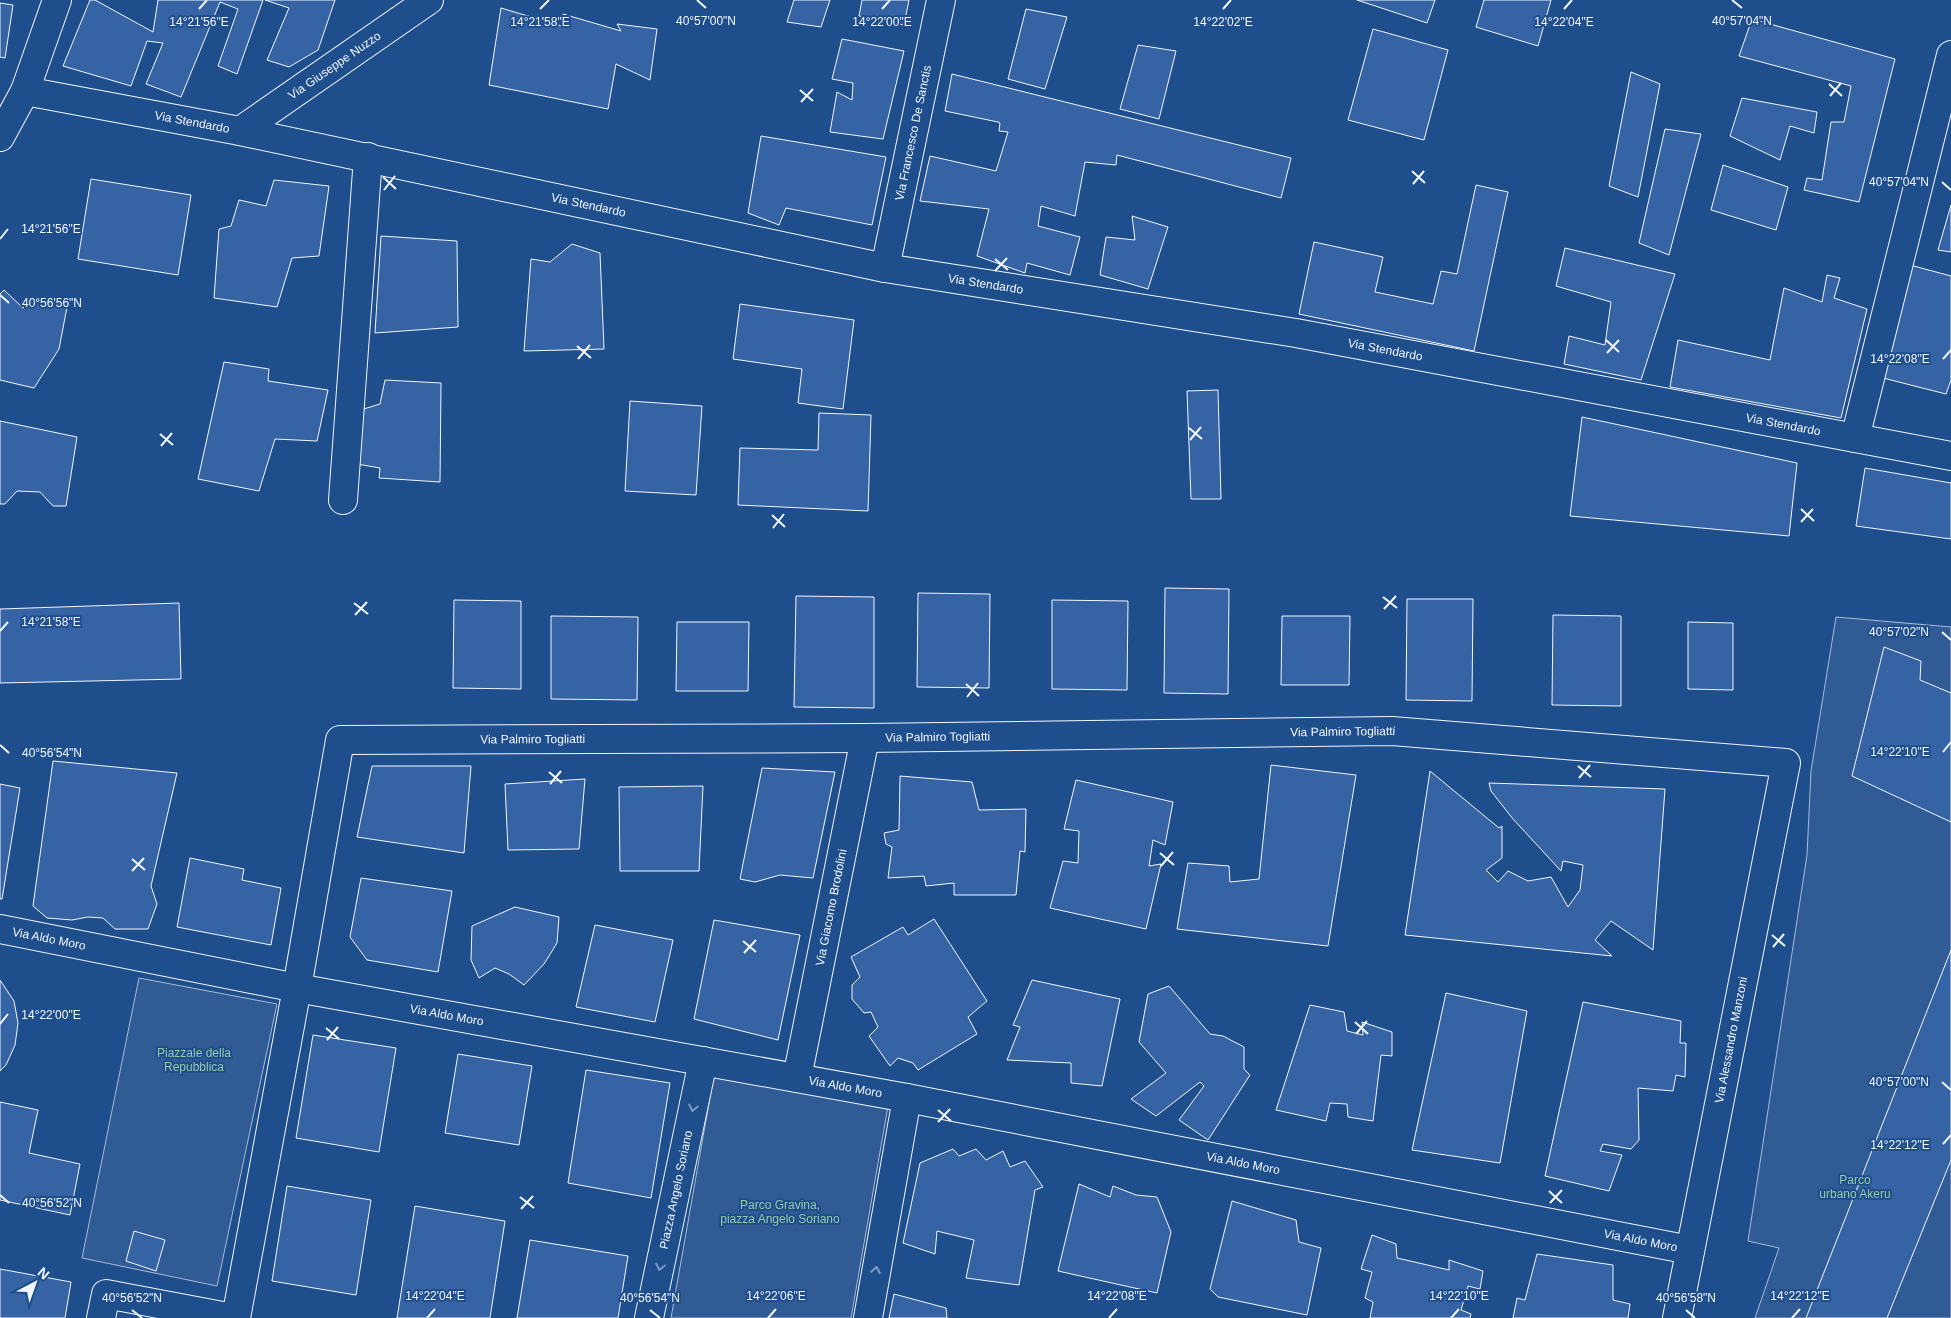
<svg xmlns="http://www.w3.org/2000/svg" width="1951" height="1318" font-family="Arial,sans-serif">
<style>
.green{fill:#305b95;stroke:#a8bbd7}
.building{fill:#3563a3;stroke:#f2f6ff}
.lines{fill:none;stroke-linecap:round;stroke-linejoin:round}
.minor-casing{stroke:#f2f6ff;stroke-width:30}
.major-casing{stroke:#f2f6ff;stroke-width:30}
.minor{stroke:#1f4e8c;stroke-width:28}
.major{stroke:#1f4e8c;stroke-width:28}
.oneway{stroke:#7e9ac0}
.ticks{fill:none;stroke:#f2f6ff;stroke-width:2}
.labels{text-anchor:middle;stroke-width:4;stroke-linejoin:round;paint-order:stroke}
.street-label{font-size:12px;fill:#f2f6ff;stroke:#1f4e8c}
.park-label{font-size:12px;fill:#97c8a6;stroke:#1f4e8c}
.ticks-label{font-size:12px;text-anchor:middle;fill:#f2f6ff;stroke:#1f4e8c;stroke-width:4;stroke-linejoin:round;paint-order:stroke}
</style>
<rect width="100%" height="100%" fill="#1f4e8c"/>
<g class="green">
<path d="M1836 617 1951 627V1318H1755L1779 1248 1748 1241 1807 855 1811 771Z"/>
<path d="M139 978 277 1004 217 1286 82 1258Z"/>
<path d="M714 1075 888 1106 851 1318H671Z"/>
</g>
<g class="building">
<path d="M90 0H95L153 32 158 0H263L237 74 218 66 238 9 220 2 181 97 146 84 163 43 147 41 131 86 63 66Z"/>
<path d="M265 0H335L318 50 289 67 267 60 289 8Z"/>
<path d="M794 0H830L821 27 787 22Z"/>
<path d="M862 0H909L904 25 859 16Z"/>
<path d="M1357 0H1435L1427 23Z"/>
<path d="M1484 0H1551L1538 46 1476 27Z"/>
<path d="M0 3 13 5 5 58 0 57Z"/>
<path d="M501 8 565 27 563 14 621 31 617 24 657 29 650 80 616 64 608 109 489 85Z"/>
<path d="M1026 9 1067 17 1045 89 1008 79Z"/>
<path d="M1752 19 1895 59 1859 202 1804 190 1807 178 1822 180 1831 122H1844L1851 86 1739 56Z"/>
<path d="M1373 29 1448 50 1424 140 1348 120Z"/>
<path d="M842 39 904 51 883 139 830 132 837 92 852 100 853 83 832 79Z"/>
<path d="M1138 45 1176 51 1159 119 1120 109Z"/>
<path d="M1631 72 1660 84 1638 197 1609 186Z"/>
<path d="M952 74 1291 158 1281 198 1117 155 1116 165 1085 162 1075 216 1041 206 1038 226 1080 237 1070 275 1027 263 1025 273 977 256 989 209 920 201 930 156 996 171 1008 132 999 131 1000 123 998 122 945 111Z"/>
<path d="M1742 98 1817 112 1814 133 1790 126 1780 160 1730 136Z"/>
<path d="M1665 129 1701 134 1669 255 1639 243Z"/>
<path d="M761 136 886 157 872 225 786 208 779 225 748 213Z"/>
<path d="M1723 165 1788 187 1776 230 1711 210Z"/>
<path d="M91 179 191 195 178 275 78 259Z"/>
<path d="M274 180 329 186 319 256 292 258 277 307 214 298 219 229 231 226 239 200 266 206Z"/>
<path d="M1476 185 1508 192 1474 351 1299 314 1314 242 1383 257 1375 292 1433 304 1441 271 1457 274Z"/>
<path d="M1951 205V252L1938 250Z"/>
<path d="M1132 216 1168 227 1148 289 1100 275 1106 237 1135 240Z"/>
<path d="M381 236 457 241 458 327 375 333Z"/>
<path d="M572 244 600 253 604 349 524 351 531 259 550 262Z"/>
<path d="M1565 248 1675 274 1641 380 1564 364 1569 336 1605 345 1611 302 1556 286Z"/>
<path d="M1910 265 1951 276V380L1946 394 1883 378Z"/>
<path d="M1827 275 1840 278 1834 298 1867 309 1841 418 1670 387 1678 340 1770 360 1784 288 1822 302Z"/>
<path d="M4 290 23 308 32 298 67 307 59 349 34 388 0 380V294Z"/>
<path d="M740 304 854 320 843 409 798 403 802 369 733 359Z"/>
<path d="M224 362 269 369 268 381 328 390 317 441 275 439 259 491 198 479Z"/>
<path d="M385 380 441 383 440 482 379 478 380 468 351 463 357 411 380 404Z"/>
<path d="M1218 390 1221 499H1191L1187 391Z"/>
<path d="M630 401 702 406 696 495 625 491Z"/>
<path d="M819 413 871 415 868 511 738 505 740 448 818 450Z"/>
<path d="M1582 417 1797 463 1789 536 1570 516Z"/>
<path d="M0 421 77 437 66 506H53L40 492 17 491 5 504H0Z"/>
<path d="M1865 468 1951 483V539L1856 526Z"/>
<path d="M1165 588 1229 589 1228 694 1164 693Z"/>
<path d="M918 593 990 594 989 688 917 687Z"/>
<path d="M796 596 874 597V708L794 707Z"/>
<path d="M1407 599H1473L1472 701 1406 700Z"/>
<path d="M454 600 521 601V689L453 688Z"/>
<path d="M1052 600 1128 601 1127 690 1052 689Z"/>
<path d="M179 603 181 679 0 683V609Z"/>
<path d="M1553 615 1621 616V706L1552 705Z"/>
<path d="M551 616 638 617 637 700 551 699Z"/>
<path d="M1282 616H1350L1349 685H1281Z"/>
<path d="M677 622H749L748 691H676Z"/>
<path d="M1688 622 1733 623V690L1688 689Z"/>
<path d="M1884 647 1921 661 1920 680 1951 693V822L1852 776Z"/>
<path d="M53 761 177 773 151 886 157 904 148 929H115L103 918 88 917 72 920 47 918 33 906Z"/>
<path d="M1271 765 1356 775 1328 946 1177 929 1188 863 1229 866 1230 882 1259 879Z"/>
<path d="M372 766H471L464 853 357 837Z"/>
<path d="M762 768 835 772 813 878 780 875 755 882 740 879Z"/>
<path d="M1430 771 1499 828 1502 826V858L1486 870 1498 882 1508 871 1528 881 1551 877 1568 907 1580 890 1583 865 1563 861 1561 871 1513 819 1491 791 1489 783 1665 789 1653 950 1611 921 1595 940 1612 956 1405 935Z"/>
<path d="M900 776 972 782 979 810 1026 809 1025 852 1020 851 1016 895H954V883L926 886 924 876 888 878 892 847 886 844 884 833 899 830Z"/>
<path d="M585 779 579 849 508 850 505 784Z"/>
<path d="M1076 780 1173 802 1165 845 1153 840 1149 866 1161 864 1146 929 1050 908 1063 861 1078 863 1079 831 1064 829Z"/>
<path d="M0 784 20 788 2 899H0Z"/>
<path d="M703 786 699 871H620L619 787Z"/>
<path d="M190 858 244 869 242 880 281 888 271 945 177 927Z"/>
<path d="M361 878 452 891 438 972 367 960 350 937Z"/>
<path d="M515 907 559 917 557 943 544 964 524 985 509 974 495 968 479 978 471 960 472 926Z"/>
<path d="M934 919 987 1001 968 1017 977 1034 918 1070 913 1063 898 1058 890 1066 869 1036 878 1027 871 1012 864 1013 852 999V985L860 977 851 957 903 927 908 935Z"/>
<path d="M714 920 800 935 778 1040 694 1019Z"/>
<path d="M595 925 673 940 655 1022 576 1007Z"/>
<path d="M1951 950V1160L1887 1318H1806Z"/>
<path d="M0 980 14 1001 18 1023 15 1045 6 1065 0 1071Z"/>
<path d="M1032 980 1120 999 1102 1086 1071 1083V1063L1007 1060 1020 1027 1013 1025Z"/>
<path d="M1169 986 1210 1034 1223 1036 1244 1047V1069L1250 1075 1208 1140 1179 1120 1204 1086 1200 1082 1156 1116 1131 1099 1166 1073 1139 1042 1148 994Z"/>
<path d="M1446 993 1527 1011 1500 1163 1412 1150Z"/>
<path d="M1583 1002 1681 1021 1680 1043H1686L1685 1077 1676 1075 1673 1091 1638 1088 1639 1140 1631 1149 1603 1144 1600 1151 1622 1155 1609 1191 1545 1176Z"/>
<path d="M1310 1005 1344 1012 1347 1031 1363 1035 1362 1022 1392 1032V1056L1381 1055 1373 1121 1348 1117 1347 1104 1330 1103 1326 1121 1276 1110Z"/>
<path d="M313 1035 396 1048 379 1152 296 1138Z"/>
<path d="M458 1054 532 1066 519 1145 445 1133Z"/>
<path d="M586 1070 670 1083 651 1198 568 1183Z"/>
<path d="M0 1102 38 1110 29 1153 80 1164 70 1215 0 1200Z"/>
<path d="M953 1149 959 1156 976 1149 986 1160 1003 1151 1010 1167 1025 1161 1043 1187 1035 1190 1019 1285 966 1278 974 1240 937 1231 935 1254 903 1243 920 1163Z"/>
<path d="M1079 1184 1110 1197 1113 1186 1136 1195 1157 1197 1171 1232 1157 1293 1058 1271Z"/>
<path d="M287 1186 371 1200 356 1295 272 1281Z"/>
<path d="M1232 1201 1296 1220 1299 1242 1321 1248 1307 1315 1218 1297 1210 1289Z"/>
<path d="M415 1206 505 1221 490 1318H397Z"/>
<path d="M134 1231 165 1240 156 1271 126 1261Z"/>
<path d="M1372 1235 1396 1244 1397 1258 1449 1270V1260L1483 1271 1480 1289 1468 1286 1461 1310 1471 1314 1470 1318H1370L1373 1302 1365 1298 1372 1272 1361 1269Z"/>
<path d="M530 1240 628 1256 618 1318H517Z"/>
<path d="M1537 1254 1613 1265V1300L1630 1304 1628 1318H1513L1517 1298 1525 1300Z"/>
<path d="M0 1269 71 1282 65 1318H0Z"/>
<path d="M894 1294 946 1308 947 1318H889Z"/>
</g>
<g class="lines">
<defs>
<g id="minor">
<path id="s1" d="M25 91 240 131 885 268 1296 333 1951 456"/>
<path id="s2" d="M240 131 429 0"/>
<path id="s3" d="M885 268 941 0"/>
<path d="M1855 438 1951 55"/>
<path d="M343 500 368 157"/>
<path id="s4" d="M0 929 297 988 907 1098 1690 1250"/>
<path id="s5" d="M797 1078 865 738"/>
<path d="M101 1318 106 1294 233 1318"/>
<path id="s6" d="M236 1318 297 988 340 740 865 738 1392 731 1786 763 1677 1318"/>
<path id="s7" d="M649 1318 703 1061"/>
<path d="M868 1318 907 1098"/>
</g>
<path id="major" d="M0 137 25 91 57 0"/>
</defs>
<use href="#minor" class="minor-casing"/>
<use href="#major" class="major-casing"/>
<use href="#minor" class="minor"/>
<use href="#major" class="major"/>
</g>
<defs><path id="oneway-chevron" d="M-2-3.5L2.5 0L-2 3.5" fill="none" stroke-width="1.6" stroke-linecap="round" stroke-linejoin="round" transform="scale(1.25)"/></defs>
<g class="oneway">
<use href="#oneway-chevron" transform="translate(693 1108) rotate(102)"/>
<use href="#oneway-chevron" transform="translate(660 1267) rotate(102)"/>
<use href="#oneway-chevron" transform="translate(876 1270) rotate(-80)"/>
</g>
<path class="ticks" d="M697 0 706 8M1732 0 1742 8M199 9 207 0M540 9 549 0M882 9 890 0M1223 9 1231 0M1564 9 1572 0M1829 84 1842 96M800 90 813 101M1830 96 1841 83M801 102 813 89M1412 171 1425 183M383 177 396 189M1942 182 1951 190M1413 184 1424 171M384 190 395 176M0 239 8 229M995 259 1008 270M995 271 1007 258M0 295 9 303M1606 340 1619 352M577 346 591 358M1607 353 1619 340M578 359 590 345M1943 359 1951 350M1189 428 1202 439M160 434 173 445M1190 440 1201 427M161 446 172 433M1801 509 1814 521M772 515 785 527M1801 522 1813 509M773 528 784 514M1383 597 1397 608M354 603 368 614M1384 609 1396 596M355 615 367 602M0 631 8 622M1942 632 1951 640M966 684 979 696M967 697 978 683M0 745 9 753M1943 752 1951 742M1578 766 1591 777M549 772 562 783M1579 778 1590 765M550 784 561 771M1160 853 1174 865M132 859 145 870M1161 866 1173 852M132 871 144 858M1772 935 1785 946M743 941 756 952M1773 947 1784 934M744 953 756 940M1355 1022 1368 1034M0 1024 8 1014M326 1028 339 1039M1356 1034 1367 1021M327 1040 338 1027M1942 1082 1951 1090M938 1110 951 1121M938 1122 950 1109M1943 1144 1951 1135M1549 1191 1562 1203M0 1195 9 1203M520 1197 534 1208M1550 1203 1562 1190M521 1209 533 1196M132 1310 142 1318M650 1310 660 1318M1686 1310 1695 1318M427 1318 435 1309M768 1318 776 1309M1109 1318 1117 1309M1451 1318 1459 1309M1792 1318 1800 1309"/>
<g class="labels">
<g class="street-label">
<text dy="4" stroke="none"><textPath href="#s2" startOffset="115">Via Giuseppe Nuzzo</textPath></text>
<text dy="4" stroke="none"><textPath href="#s1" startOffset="170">Via Stendardo</textPath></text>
<text dy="4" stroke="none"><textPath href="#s3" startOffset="138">Via Francesco De Sanctis</textPath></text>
<text dy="4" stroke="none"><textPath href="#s1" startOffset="575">Via Stendardo</textPath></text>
<text dy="4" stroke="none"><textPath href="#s1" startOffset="980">Via Stendardo</textPath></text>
<text dy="4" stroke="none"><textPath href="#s1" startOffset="1385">Via Stendardo</textPath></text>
<text dy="4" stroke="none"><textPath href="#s1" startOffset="1790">Via Stendardo</textPath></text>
<text dy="4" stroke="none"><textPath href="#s6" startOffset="1590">Via Palmiro Togliatti</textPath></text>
<text dy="4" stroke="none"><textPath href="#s6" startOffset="1185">Via Palmiro Togliatti</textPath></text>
<text dy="4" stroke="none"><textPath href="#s6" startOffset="780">Via Palmiro Togliatti</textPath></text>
<text dy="4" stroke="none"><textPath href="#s5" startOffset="174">Via Giacomo Brodolini</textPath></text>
<text dy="4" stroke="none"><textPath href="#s4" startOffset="50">Via Aldo Moro</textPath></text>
<text dy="4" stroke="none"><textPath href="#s4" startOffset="455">Via Aldo Moro</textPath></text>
<text transform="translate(1731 1040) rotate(-79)" y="4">Via Alessandro Manzoni</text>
<text dy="4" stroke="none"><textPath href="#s4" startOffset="860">Via Aldo Moro</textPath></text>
<text dy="4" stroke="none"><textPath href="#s4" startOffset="1265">Via Aldo Moro</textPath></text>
<text dy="4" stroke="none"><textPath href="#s7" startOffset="131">Piazza Angelo Soriano</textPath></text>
<text dy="4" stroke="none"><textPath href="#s4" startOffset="1670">Via Aldo Moro</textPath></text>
</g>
<g class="park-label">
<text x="194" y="1057">Piazzale della<tspan x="194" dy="14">Repubblica</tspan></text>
<text x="1855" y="1184">Parco<tspan x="1855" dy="14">urbano Akeru</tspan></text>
<text x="780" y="1209">Parco Gravina,<tspan x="780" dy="14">piazza Angelo Soriano</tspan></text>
</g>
</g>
<g class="ticks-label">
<text x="706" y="25">40°57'00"N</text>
<text x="1742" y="25">40°57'04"N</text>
<text x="199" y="26">14°21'56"E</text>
<text x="1223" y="26">14°22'02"E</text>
<text x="1564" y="26">14°22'04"E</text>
<text x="540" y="26">14°21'58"E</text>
<text x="882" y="26">14°22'00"E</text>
<text x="1899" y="186">40°57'04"N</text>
<text x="51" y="233">14°21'56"E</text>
<text x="52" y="307">40°56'56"N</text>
<text x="1900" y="363">14°22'08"E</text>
<text x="51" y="626">14°21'58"E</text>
<text x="1899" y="636">40°57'02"N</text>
<text x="1900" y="756">14°22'10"E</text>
<text x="52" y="757">40°56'54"N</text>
<text x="51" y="1019">14°22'00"E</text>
<text x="1899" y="1086">40°57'00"N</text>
<text x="1900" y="1149">14°22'12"E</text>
<text x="52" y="1207">40°56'52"N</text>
<text x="435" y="1300">14°22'04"E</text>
<text x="776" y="1300">14°22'06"E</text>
<text x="1117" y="1300">14°22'08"E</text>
<text x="1459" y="1300">14°22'10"E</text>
<text x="1800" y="1300">14°22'12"E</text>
<text x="132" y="1302">40°56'52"N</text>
<text x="650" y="1302">40°56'54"N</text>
<text x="1686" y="1302">40°56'58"N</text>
</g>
<g transform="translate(35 1283) rotate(41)" stroke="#1f4e8c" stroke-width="4" paint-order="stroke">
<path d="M0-4L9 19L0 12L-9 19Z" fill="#f2f6ff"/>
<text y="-8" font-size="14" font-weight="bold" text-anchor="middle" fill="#f2f6ff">N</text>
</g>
</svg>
